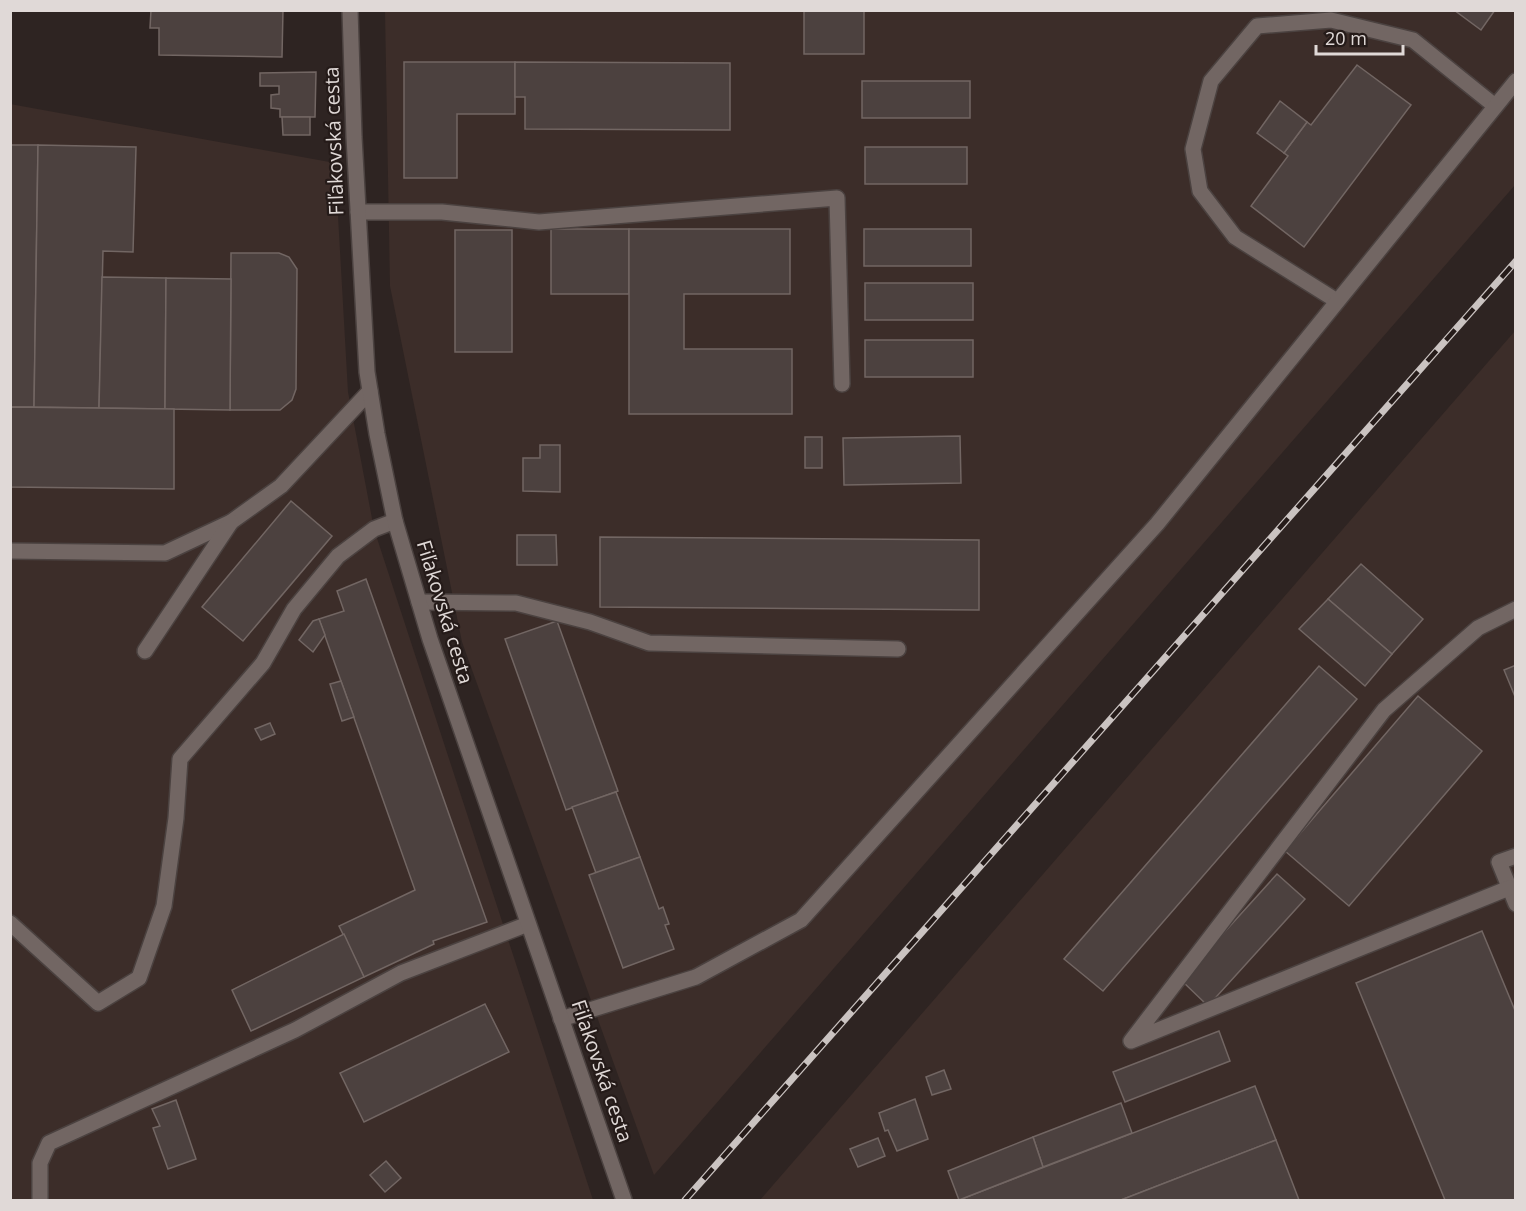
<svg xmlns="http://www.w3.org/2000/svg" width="1526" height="1211" font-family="'Open Sans',sans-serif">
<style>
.built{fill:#3c2d29}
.building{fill:#4c413f;stroke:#726663;stroke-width:1.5}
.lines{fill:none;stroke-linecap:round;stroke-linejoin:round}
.service-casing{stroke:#4b4240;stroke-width:18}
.tertiary-casing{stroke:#4b4240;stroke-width:18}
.service{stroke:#726663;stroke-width:15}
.tertiary{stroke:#726663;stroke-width:15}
.rail-casing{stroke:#cac3c1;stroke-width:7}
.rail{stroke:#251b19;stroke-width:4.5;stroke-dasharray:14;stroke-linecap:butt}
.labels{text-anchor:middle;stroke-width:4.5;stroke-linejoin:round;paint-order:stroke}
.street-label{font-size:20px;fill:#e0d9d7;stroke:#251b19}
</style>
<rect width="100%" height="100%" fill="#2e2422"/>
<g class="built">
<path d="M385 11H1515V185L654 1175 462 642 390 286Z"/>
<path d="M10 104 335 163 348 392 374 529 593 1200H11Z"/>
<path d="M1515 331V1200H760Z"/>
</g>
<g class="building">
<path d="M151 10H283L282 57 159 55V28H150Z"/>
<rect x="804" y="10" width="60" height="44"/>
<path d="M1454 10H1495L1481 30Z"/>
<path d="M404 62H515V114H457V178H404Z"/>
<path d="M515 62 730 63V130L525 129V97H515Z"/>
<path d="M1357 65 1411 105 1304 247 1251 206 1288 156 1284 153 1307 122 1311 125Z"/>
<path d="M316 72 315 117H280V109L271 108V95L279 94V86H260V73Z"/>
<rect x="862" y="81" width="108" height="37"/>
<path d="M1280 101 1307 122 1284 153 1257 133Z"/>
<path d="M282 117H310V135H283Z"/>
<path d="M10 145H38L34 407H10Z"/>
<path d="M38 145 136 147 133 252 103 251 99 408 34 407Z"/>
<rect x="865" y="147" width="102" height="37"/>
<rect x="551" y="229" width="78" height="65"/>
<path d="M629 229H790V294H684V349H792V414H629Z"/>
<rect x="864" y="229" width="107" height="37"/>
<rect x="455" y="230" width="57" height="122"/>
<path d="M231 253H279L289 257 297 269 296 389 292 400 280 410H230Z"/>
<path d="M102 277 166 278 165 409 99 408Z"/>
<path d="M166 278 231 279 230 410 165 409Z"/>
<rect x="865" y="283" width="108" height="37"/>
<rect x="865" y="340" width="108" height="37"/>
<path d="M10 407 174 409V489L10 487Z"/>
<path d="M960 436 961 483 844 485 843 438Z"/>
<rect x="805" y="437" width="17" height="31"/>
<path d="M540 445H560V492L523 491V458H540Z"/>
<path d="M291 501 332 536 243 641 202 607Z"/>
<path d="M517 535H556L557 565H517Z"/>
<path d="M600 537 979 540V610L600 607Z"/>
<path d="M1361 564 1423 619 1392 654 1328 599Z"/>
<path d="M366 579 487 922 433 941 434 944 364 977 339 926 415 890 319 619 344 611 337 591Z"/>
<path d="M1328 599 1392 654 1365 686 1299 629Z"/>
<path d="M319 619 325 635 313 652 299 640 313 621Z"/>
<path d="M557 621 618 791 566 810 505 639Z"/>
<path d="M1516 665V699L1504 670Z"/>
<path d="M1319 666 1357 699 1103 991 1064 959Z"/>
<path d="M341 681 354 717 342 721 330 684Z"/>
<path d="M1418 696 1482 751 1349 906 1285 851Z"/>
<path d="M270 723 275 734 261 740 255 729Z"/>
<path d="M616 792 640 857 596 873 572 807Z"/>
<path d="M640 857 659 909 663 907 669 924 665 925 674 949 623 968 589 875Z"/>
<path d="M1277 874 1305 899 1208 1006 1181 980Z"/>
<path d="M1482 931 1516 1013V1200H1445L1356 983Z"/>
<path d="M344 934 364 977 251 1031 232 990Z"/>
<path d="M485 1004 509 1052 364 1122 340 1073Z"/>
<path d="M1219 1031 1230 1061 1125 1102 1113 1072Z"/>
<path d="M944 1070 951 1089 932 1095 926 1077Z"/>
<path d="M1255 1086 1276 1140 1121 1200H959Z"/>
<path d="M915 1099 928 1139 897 1151 888 1130 885 1131 879 1113Z"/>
<path d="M176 1100 196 1159 168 1169 153 1128 160 1126 152 1109Z"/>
<path d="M1121 1103 1132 1133 1043 1167 1033 1137Z"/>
<path d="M1033 1137 1043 1167 959 1200 948 1171Z"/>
<path d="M878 1138 885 1156 858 1167 850 1149Z"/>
<path d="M1276 1140 1299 1200H1121Z"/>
<path d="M386 1161 401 1178 385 1192 370 1175Z"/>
</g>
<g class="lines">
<defs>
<g id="service">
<path d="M358 212H442L539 222 837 198 842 384"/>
<path d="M1337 301 1235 237 1200 191 1193 149 1211 81 1257 26 1331 20 1413 40 1495 106"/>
<path d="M10 551 165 553 231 522 281 486 370 391"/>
<path d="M419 602 516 603 590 622 649 643 898 649"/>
<path d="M145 651 231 522"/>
<path d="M1516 856 1499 862 1516 904"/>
<path d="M1509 888 1131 1041 1384 710 1478 628 1516 609"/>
<path d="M10 923 98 1003 139 978 164 906 176 818 180 759 263 663 294 609 338 556 374 529 395 521"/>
<path d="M561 1019 696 977 801 920 1157 524 1516 81"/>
<path d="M40 1200V1163L49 1143 295 1030 401 973 528 924"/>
</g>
<path id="tertiary" d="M350 10 354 137 367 372 377 434 395 521 430 639 624 1200"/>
</defs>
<use href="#service" class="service-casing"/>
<use href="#tertiary" class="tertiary-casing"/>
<use href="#service" class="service"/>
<use href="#tertiary" class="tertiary"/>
<defs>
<path id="rail" d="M685 1200 1516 261"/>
</defs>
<use href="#rail" class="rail-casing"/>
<use href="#rail" class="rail"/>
</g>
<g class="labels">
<g class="street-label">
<text transform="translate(334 141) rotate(-92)" y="7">Fiľakovská cesta</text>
<text transform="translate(445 612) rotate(73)" y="7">Fiľakovská cesta</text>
<text transform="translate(602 1071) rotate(71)" y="7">Fiľakovská cesta</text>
</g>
</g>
<rect width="1526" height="1211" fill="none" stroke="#e0d9d7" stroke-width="24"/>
<path d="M1316 45v9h87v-9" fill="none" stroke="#e0d9d7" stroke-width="3"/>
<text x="1325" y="45" font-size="18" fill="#e0d9d7" stroke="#251b19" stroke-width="4.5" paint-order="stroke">20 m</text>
</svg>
